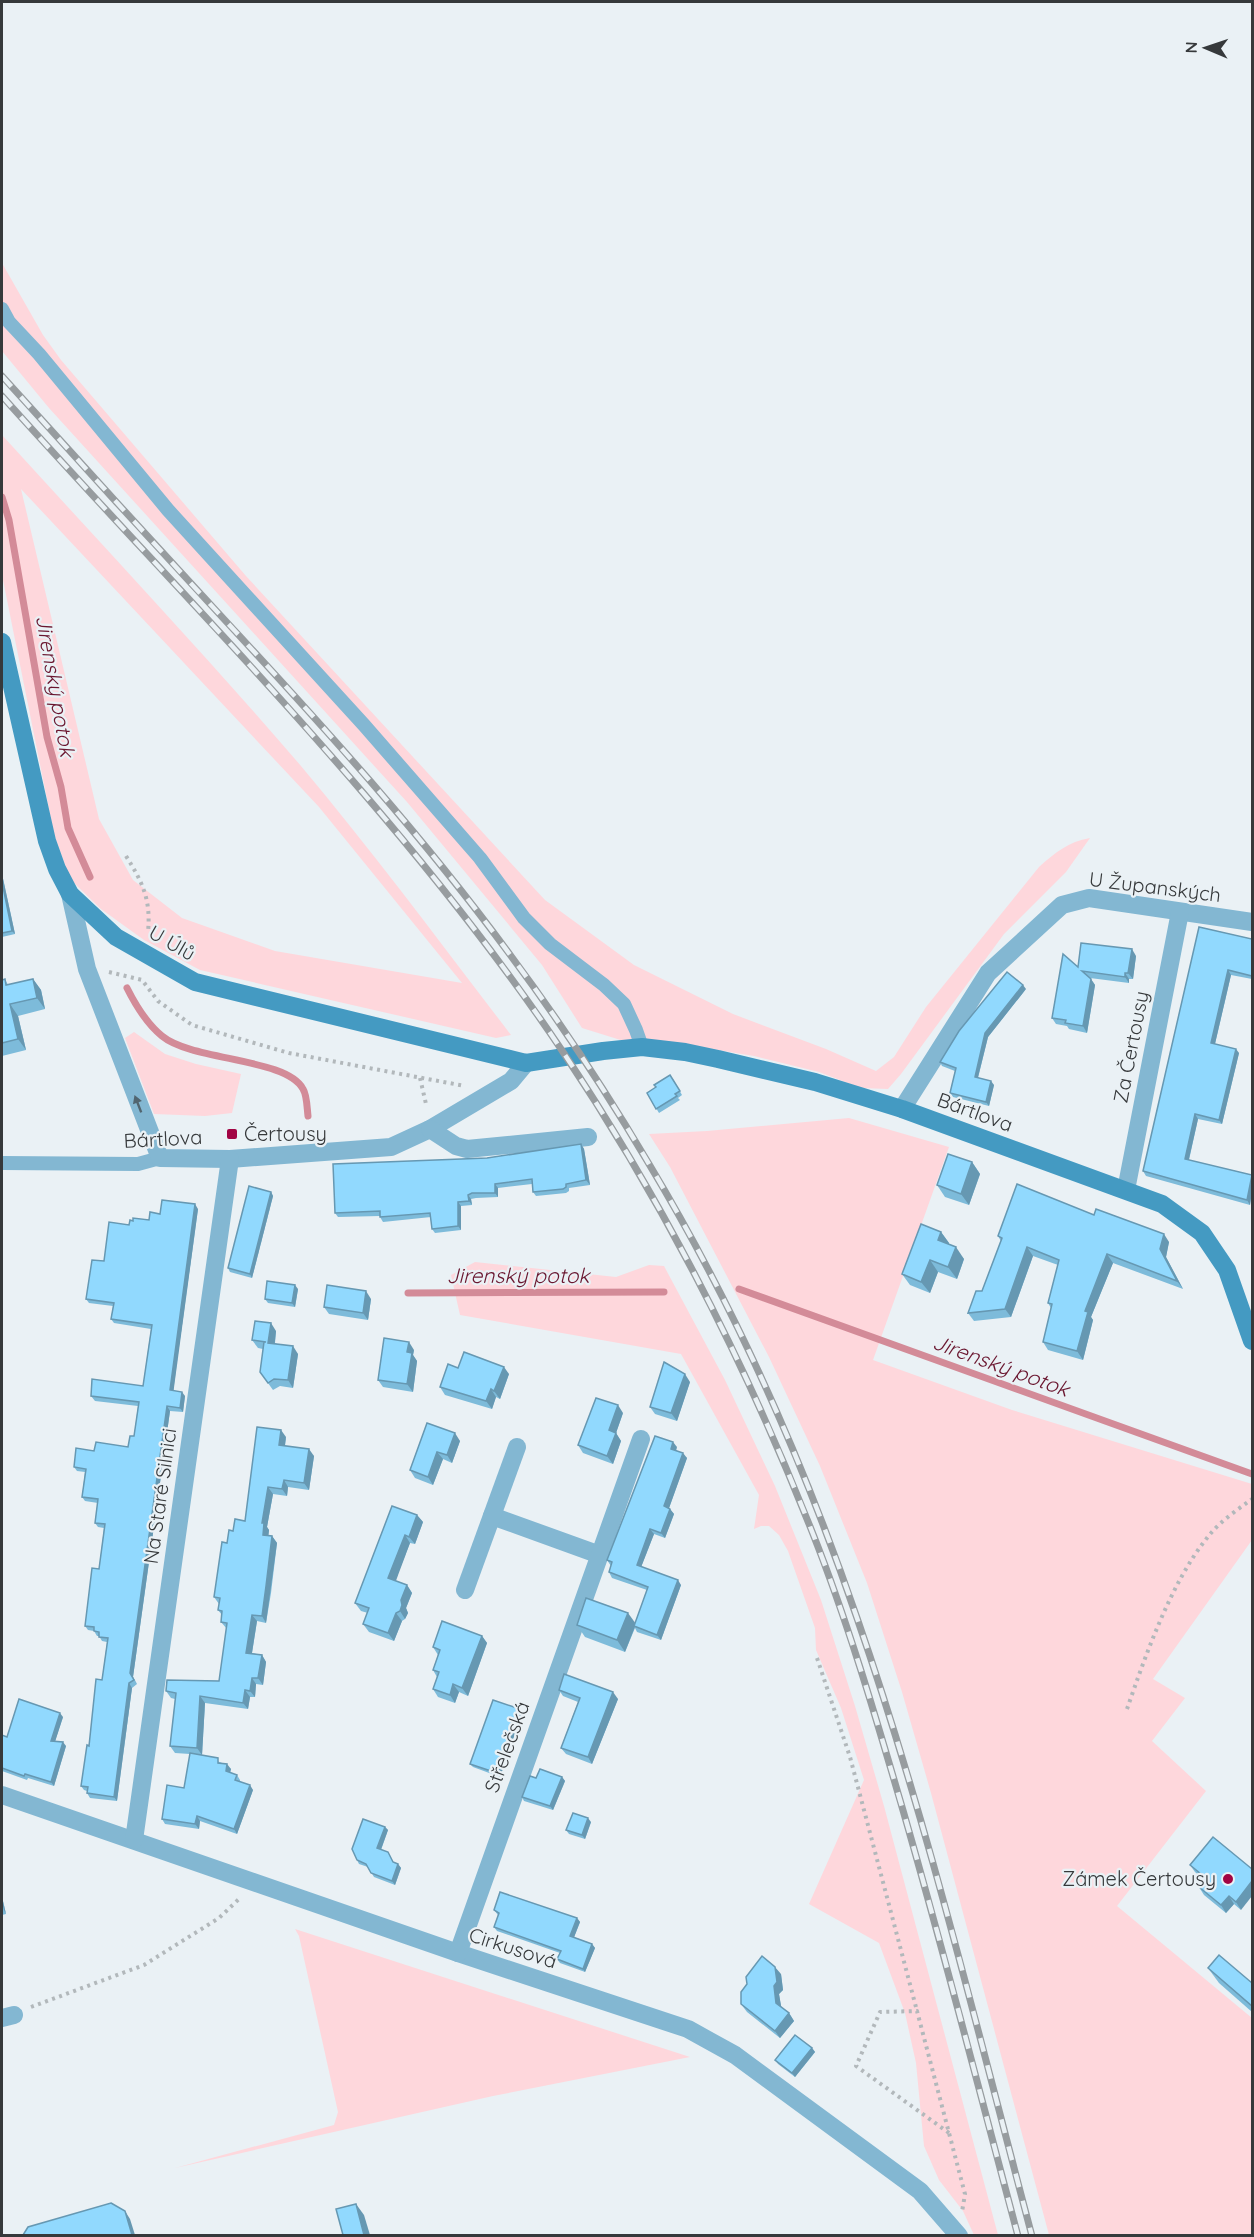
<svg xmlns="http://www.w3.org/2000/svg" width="1254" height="2237" font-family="Quicksand,sans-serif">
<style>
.green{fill:#fed7dc;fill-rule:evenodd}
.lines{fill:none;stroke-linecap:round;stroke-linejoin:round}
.stream{stroke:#d38b98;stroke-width:7}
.path{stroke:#b2b8bb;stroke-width:4;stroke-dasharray:3 4.5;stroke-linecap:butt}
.lane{stroke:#83b7d2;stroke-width:14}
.street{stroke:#83b7d2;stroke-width:18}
.secondary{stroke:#449ac2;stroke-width:18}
.rail-casing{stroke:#979c9f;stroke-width:7}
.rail{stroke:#eaf1f5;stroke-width:4.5;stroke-dasharray:14;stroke-linecap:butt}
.wall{fill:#7dbbda}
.shaded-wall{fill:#6698b2}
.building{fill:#91d9fe;stroke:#6698b2;stroke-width:1.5}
.oneway{fill:#516570}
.poi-dot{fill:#a10443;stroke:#eaf1f5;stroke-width:2}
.labels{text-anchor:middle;stroke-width:4.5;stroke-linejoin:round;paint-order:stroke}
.street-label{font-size:20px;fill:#36393b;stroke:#eaf1f5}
.poi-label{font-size:20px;fill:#36393b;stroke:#eaf1f5;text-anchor:start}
.water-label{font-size:21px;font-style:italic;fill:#6a162f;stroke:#eaf1f5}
</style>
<rect width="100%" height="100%" fill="#eaf1f5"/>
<g class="green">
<path d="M2 263 43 335 61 360 246 576 545 900 634 965 733 1014 826 1049 876 1071 894 1057 926 1007 1039 867C1056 852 1068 842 1090 838L1066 872 1004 934 901 1074 888 1089 861 1088 819 1072 754 1056 682 1044 627 1042 582 1028 542 965 407 802 49 408 2 351Z"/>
<path d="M2 435C102 545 204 653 301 766 374 853 442 945 511 1035L496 1038 200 970 144 940 101 909 70 879 54 834 2 575ZM21 489 319 807 462 983 275 951 182 918 133 880 99 819Z"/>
<path d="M134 1032 165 1054 196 1064 241 1074 232 1113 205 1116 154 1114 125 1038Z"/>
<path d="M849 1118 949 1147 873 1360 1012 1410 1252 1484V1540L1153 1679 1185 1698 1152 1741 1206 1791 1117 1906 1252 2018V2235H1049L931 1793 902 1692 867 1583 820 1466 769 1357 670 1167 649 1134 707 1131Z"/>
<path d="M475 1262 616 1277 649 1265 664 1266 725 1380 775 1486 821 1600 855 1706 884 1806 998 2235H974L963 2211 939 2180 924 2146 916 2063 905 2013 879 1943 809 1904 864 1780 841 1708 816 1650 815 1628 788 1551 779 1535 769 1526H761L754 1529 759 1495 681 1354 460 1315 451 1275Z"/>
<path d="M295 1929 690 2057 493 2096 175 2168 334 2125 338 2112 299 1936Z"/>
</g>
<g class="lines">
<g class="stream">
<path d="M2 497 9 520 47 737 61 787 68 828 90 877"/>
<path d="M127 988C136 1006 146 1023 162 1036 192 1061 287 1058 303 1089 307 1095 307 1108 308 1116"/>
<path d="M739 1289 1252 1474"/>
<path d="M408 1293 664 1292"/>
</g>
<g class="path">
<path d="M126 856C143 883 151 900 148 932"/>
<path d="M109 972 142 980 158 1001 192 1025 289 1053 465 1086"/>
<path d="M420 1078 426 1104"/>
<path d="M817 1658 850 1757 917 2011"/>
<path d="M1127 1709C1146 1654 1171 1583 1207 1538 1219 1522 1237 1510 1252 1499"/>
<path d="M31 2007 144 1965 219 1918 240 1898"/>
<path d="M949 2133 856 2066 880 2012 917 2011 965 2194 962 2212"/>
</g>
<g class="lane">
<path d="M2 309 9 322 39 354 168 510 364 725 480 858 524 918 550 944 604 985 624 1004 636 1030 642 1047"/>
<path d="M2 1163 138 1164 160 1158"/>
</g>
<g class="street">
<path d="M70 894 87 969 160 1158 230 1159 391 1147 430 1129 511 1081 526 1063"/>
<path d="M902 1109 988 973 1062 905 1089 898 1252 922"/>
<path d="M430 1129 456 1146 467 1149 588 1137"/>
<path d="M1126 1190 1180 912"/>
<path d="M492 1516 600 1555"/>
<path d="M465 1590 517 1447"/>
<path d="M2 1795 458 1953 688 2029 735 2055 920 2191 959 2236"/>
<path d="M134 1840 230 1159"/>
<path d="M458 1953 641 1439"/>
<path d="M2 2018 14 2015"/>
</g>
<path class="secondary" d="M2 642 47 841 57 869 70 894 116 937 195 982 526 1063 603 1051 642 1047 685 1052 718 1059 815 1082 902 1109 1162 1204 1202 1233 1227 1270 1252 1341"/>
<defs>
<g id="rail">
<path d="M2 376C75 457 148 537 222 617 323 726 423 836 511 956 561 1023 607 1093 649 1164 735 1307 803 1461 857 1618 927 1820 977 2029 1032 2236"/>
<path d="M2 396C193 609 400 810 561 1049 663 1201 746 1364 813 1534 847 1620 874 1711 900 1800 942 1944 979 2090 1018 2236"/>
</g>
</defs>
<use href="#rail" class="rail-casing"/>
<use href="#rail" class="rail"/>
</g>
<g class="wall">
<path d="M2 874 15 934 2 937Z"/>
<path d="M1199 927 1252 939V979L1231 975 1215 1044 1239 1053 1222 1124 1198 1119 1189 1160 1252 1175 1250 1205 1146 1176 1143 1171Z"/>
<path d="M1136 956 1133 979H1129V983L1090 978 1095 985 1087 1033 1069 1029 1067 1026 1056 1024 1052 1018 1078 967Z"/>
<path d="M5 979 8 985 33 979 41 990 45 1009 18 1016 26 1050 2 1056V980Z"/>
<path d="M1026 989 988 1037 978 1078 994 1085 989 1106 953 1097 950 1093 955 1071 942 1066 940 1062Z"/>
<path d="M673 1079 682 1095 678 1098 680 1100 659 1113 647 1093Z"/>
<path d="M581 1144 584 1149 590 1185 569 1188V1191L566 1193 536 1196 533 1192 532 1184 498 1188V1197L476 1198 471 1199 472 1205 461 1206V1230L435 1233 432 1229 431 1217 383 1222 380 1217V1216L338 1217 335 1213Z"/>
<path d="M972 1162 980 1174 969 1205 945 1197 937 1185Z"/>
<path d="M271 1192 273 1196 252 1278 230 1272 228 1268Z"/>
<path d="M198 1209 173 1391 185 1396 183 1412 170 1411 133 1677 137 1684 132 1688 117 1801 90 1798 87 1793V1791L84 1790 81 1786 102 1680 107 1642 102 1641 99 1636H97L94 1631 88 1630 85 1626 99 1569 104 1528 98 1527 95 1523 98 1503 85 1501 82 1497 85 1472 77 1471 74 1467 94 1451 128 1447 134 1436 138 1406 95 1401 91 1396 143 1386 151 1329 114 1323 111 1319 113 1306 89 1303 86 1299 104 1261 133 1221 149 1220 160 1214Z"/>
<path d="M1094 1215 1169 1242 1166 1257 1183 1289 1113 1263 1091 1317 1093 1320 1083 1360 1048 1350 1043 1342 1051 1308 1048 1303 1058 1265 1033 1256 1011 1317 974 1321 968 1313 982 1291 1001 1241 998 1236Z"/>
<path d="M941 1232 949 1243V1244L964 1259 957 1279 938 1272 930 1293 910 1285 902 1274Z"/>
<path d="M298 1289 295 1307 268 1303 265 1299Z"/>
<path d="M371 1299 368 1320 329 1314 324 1307Z"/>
<path d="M276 1331 275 1343 298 1354 293 1388 280 1386 273 1390 260 1372 263 1349 258 1348 252 1340Z"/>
<path d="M414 1350 413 1355 417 1361 413 1392 383 1387 378 1380Z"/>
<path d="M458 1368 509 1374 500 1399 496 1397 492 1409 445 1395 440 1387Z"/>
<path d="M690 1382 677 1421 655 1414 650 1407Z"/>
<path d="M623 1413 616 1433 621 1441 613 1464 583 1453 578 1445Z"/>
<path d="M427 1423 460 1441 452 1463 443 1459 433 1485 415 1478 410 1470Z"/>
<path d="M286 1437 285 1446 314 1456 309 1490 288 1487 287 1496 273 1494 267 1527 269 1530 268 1535 272 1536 277 1543 271 1593 266 1623 257 1621 252 1653 262 1655 266 1662 263 1685 256 1684 255 1697H250L248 1709 205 1703 202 1755 222 1763 231 1769 230 1773 237 1775 240 1780V1781L253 1790 237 1834 200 1821 199 1829 165 1824 162 1819 184 1788 190 1754 175 1753 170 1746 175 1699 171 1698 166 1691 219 1681 227 1629 221 1622 222 1615 218 1610 219 1604 214 1597 227 1543 233 1531 245 1521Z"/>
<path d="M677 1447 676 1450 687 1458 669 1508 674 1514 665 1538 654 1534 641 1567 681 1585 661 1640 637 1632 635 1628 625 1652 585 1637 577 1625 635 1623 647 1590 612 1578 609 1572 611 1566 607 1560Z"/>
<path d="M417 1515 423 1522 415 1544 410 1543 395 1581 407 1585 412 1593 406 1608 408 1613 405 1619 402 1621 394 1641 369 1632 363 1624 368 1613 361 1611 355 1603Z"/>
<path d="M482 1636 487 1643 468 1696 459 1692 455 1703 438 1697 433 1689 437 1677 433 1670 438 1655 433 1647Z"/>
<path d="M559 1690 618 1699 592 1764 566 1754 561 1748 578 1702 563 1696Z"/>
<path d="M522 1713 500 1777 473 1767 470 1764Z"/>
<path d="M63 1717 55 1741 66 1746 54 1786 28 1778 27 1780 2 1771V1735L7 1737Z"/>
<path d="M562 1777 565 1781 553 1810 524 1801 522 1797 536 1778Z"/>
<path d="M591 1822 585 1839 569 1834 566 1830Z"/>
<path d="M385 1827 388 1830 381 1850 388 1852 394 1863 398 1864 401 1868 395 1885 374 1877 368 1867 359 1864 357 1860Z"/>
<path d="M1213 1837 1241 1910 1234 1904 1226 1913 1204 1895 1199 1887 1204 1880 1195 1872 1190 1865Z"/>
<path d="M2 1897 6 1914 2 1915Z"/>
<path d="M494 1910 577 1918 580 1922 574 1937 592 1944 595 1948 585 1972 560 1963 557 1959 560 1953 497 1931 494 1927 498 1915Z"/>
<path d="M1208 1968 1252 1983V2012L1219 1983Z"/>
<path d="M781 1974 783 1990 779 1994 781 2007 789 2013 794 2021 780 2038 747 2012 741 2004Z"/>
<path d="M812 2048 815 2052 795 2077 778 2064 775 2060Z"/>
</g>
<g class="shaded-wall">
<path d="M2 874 15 934 12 931 2 882Z"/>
<path d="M1132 949 1136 956 1133 979 1128 973Z"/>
<path d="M1228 970 1231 975 1214 1048 1211 1043Z"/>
<path d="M1125 973 1129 979V983L1125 977Z"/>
<path d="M33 979 41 990 45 1009 37 998Z"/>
<path d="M1091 979 1095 985 1087 1033 1083 1026Z"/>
<path d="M1023 985 1026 989 988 1037 977 1081 975 1077 985 1033Z"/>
<path d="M10 1004 18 1016 26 1050 18 1039Z"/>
<path d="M1236 1049 1239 1053 1222 1124 1219 1120Z"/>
<path d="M991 1081 994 1085 989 1106 986 1102Z"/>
<path d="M1195 1114 1198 1119 1188 1163 1185 1159Z"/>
<path d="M581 1144 584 1149 590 1185 586 1180Z"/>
<path d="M972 1162 980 1174 969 1205 961 1194Z"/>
<path d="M1252 1176V1193L1250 1205 1247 1200Z"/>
<path d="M495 1184 498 1188V1197L495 1193Z"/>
<path d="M271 1192 273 1196 252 1278 250 1274Z"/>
<path d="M468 1195 471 1199 472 1205 469 1201Z"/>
<path d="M458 1202 461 1206V1230L458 1226Z"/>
<path d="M195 1204 198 1209 173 1395 170 1390Z"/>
<path d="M941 1232 949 1243 946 1252 938 1240Z"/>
<path d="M1164 1234 1169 1242 1166 1257 1183 1289 1177 1281 1160 1249Z"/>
<path d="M956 1247 964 1259 957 1279 948 1267Z"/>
<path d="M1027 1247 1033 1256 1011 1317 1005 1309Z"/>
<path d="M1107 1254 1113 1263 1091 1317 1093 1320 1083 1360 1077 1351 1085 1311Z"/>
<path d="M930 1260 938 1272 930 1293 921 1282Z"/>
<path d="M295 1285 298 1289 295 1307 292 1303Z"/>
<path d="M366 1291 371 1299 368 1320 363 1313Z"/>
<path d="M271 1323 276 1331 274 1350 268 1343Z"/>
<path d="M409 1342 414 1350 413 1355 417 1361 413 1392 407 1384V1352Z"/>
<path d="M293 1346 298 1354 293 1388 288 1380Z"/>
<path d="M504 1367 509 1374 500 1399 494 1391Z"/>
<path d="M685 1374 690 1382 677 1421 671 1413Z"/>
<path d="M491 1389 496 1397 492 1409 486 1401Z"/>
<path d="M182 1392 185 1396 183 1412 180 1408Z"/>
<path d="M618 1405 623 1413 616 1433 621 1441 613 1464 607 1456 609 1430Z"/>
<path d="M167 1406 170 1411 133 1677 137 1684 130 1673Z"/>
<path d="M281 1430 286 1437 284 1452 279 1445Z"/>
<path d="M455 1433 460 1441 452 1463 447 1455Z"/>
<path d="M673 1442 677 1447 675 1454 671 1449Z"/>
<path d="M309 1449 314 1456 309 1490 304 1483Z"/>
<path d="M437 1452 443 1459 433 1485 428 1477Z"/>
<path d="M683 1453 687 1458 668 1511 664 1506Z"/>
<path d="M284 1480 288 1487 287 1496 282 1489Z"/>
<path d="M268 1487 273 1494 267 1527 269 1530 268 1541 263 1535 262 1523Z"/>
<path d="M670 1509 674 1514 665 1538 661 1533Z"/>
<path d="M417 1515 423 1522 415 1544 409 1537Z"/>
<path d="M650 1529 654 1534 640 1570 637 1565Z"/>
<path d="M405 1535 410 1543 394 1586 388 1578Z"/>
<path d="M272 1536 277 1543 266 1623 262 1616Z"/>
<path d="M678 1580 681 1585 661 1640 657 1635Z"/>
<path d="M407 1585 412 1593 406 1608 408 1613 405 1619 400 1611 401 1600Z"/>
<path d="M396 1613 402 1621 394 1641 388 1633Z"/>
<path d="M628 1613 636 1624 625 1652 617 1640Z"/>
<path d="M252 1615 257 1621 251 1659 246 1653Z"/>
<path d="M482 1636 487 1643 468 1696 462 1688Z"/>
<path d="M262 1655 266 1662 263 1685 258 1678Z"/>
<path d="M252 1678 256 1684 255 1697 250 1691Z"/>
<path d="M129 1683 132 1688 117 1801 114 1797Z"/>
<path d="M453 1684 459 1692 455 1703 450 1695Z"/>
<path d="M245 1690 250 1697 248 1709 243 1703Z"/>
<path d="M613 1692 618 1699 592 1764 588 1757Z"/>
<path d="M200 1696 205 1703 202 1755 197 1748Z"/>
<path d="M520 1709 522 1713 500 1777 497 1773Z"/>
<path d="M60 1713 63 1717 54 1745 51 1741Z"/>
<path d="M63 1742 66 1746 54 1786 51 1782Z"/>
<path d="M227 1764 231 1769 229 1776 226 1771Z"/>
<path d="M562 1777 565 1781 553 1810 550 1806Z"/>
<path d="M250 1785 253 1790 237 1834 234 1829Z"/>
<path d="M197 1816 200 1821 199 1829 195 1824Z"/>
<path d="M588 1818 591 1822 585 1839 582 1835Z"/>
<path d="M385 1827 388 1830 380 1852 377 1848Z"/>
<path d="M398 1864 401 1868 395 1885 392 1881Z"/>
<path d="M1252 1881V1896L1241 1910 1236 1902Z"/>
<path d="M1229 1896 1234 1904 1226 1913 1221 1905Z"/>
<path d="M2 1897 6 1914 4 1910 2 1903Z"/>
<path d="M577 1918 580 1922 573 1940 570 1936Z"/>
<path d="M592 1944 595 1948 585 1972 583 1969Z"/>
<path d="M775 1967 781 1974 783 1990 779 1994 782 2011 776 2003 774 1986Z"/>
<path d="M789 2013 794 2021 780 2038 775 2031Z"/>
<path d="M812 2048 815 2052 795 2077 792 2073Z"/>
<path d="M356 2204 364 2215 370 2235H364Z"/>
<path d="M125 2211 130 2219 135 2235H132Z"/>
</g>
<g class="building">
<path d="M2 882 12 931 2 933Z"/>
<path d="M1199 927 1252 939V976L1228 970 1211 1043 1236 1049 1219 1120 1195 1114 1185 1159 1252 1175 1247 1200 1143 1171Z"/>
<path d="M1081 943 1132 949 1128 973H1125V977L1082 971 1091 979 1083 1026 1065 1023 1066 1020 1052 1018 1063 954 1078 967Z"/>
<path d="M1007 972 1023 985 985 1033 975 1077 991 1081 986 1102 950 1093 956 1068 940 1062 959 1031Z"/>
<path d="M5 979 6 985 33 979 37 998 10 1004 18 1039 2 1043V980Z"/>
<path d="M670 1075 680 1091 675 1094 677 1096 656 1109 647 1093 656 1087 654 1085Z"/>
<path d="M581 1144 586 1180 566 1184V1187L563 1189 533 1192 532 1179 495 1184V1193H472L468 1195 469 1201 458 1202V1226L432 1229 430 1213 380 1217V1211L335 1213 333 1164 487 1158Z"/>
<path d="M948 1154 972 1162 961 1194 937 1185Z"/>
<path d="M1017 1184 1094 1215 1096 1209 1164 1234 1160 1249 1177 1281 1107 1254 1085 1311 1088 1312 1077 1351 1043 1342 1052 1304 1048 1303 1059 1260 1027 1247 1005 1309 968 1313 976 1291H982L1002 1238 998 1236Z"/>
<path d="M249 1186 271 1192 250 1274 228 1268Z"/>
<path d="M162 1200 195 1204 170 1390 182 1392 180 1408 167 1406 130 1673 134 1680 129 1683 114 1797 87 1793 88 1787 81 1786 87 1745 89 1746 96 1679 102 1680 108 1638 99 1637V1632L94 1631V1627L85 1626 92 1568 99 1569 105 1524 95 1523 98 1499 82 1497 86 1469 74 1467 76 1448 94 1451 96 1442 128 1447 130 1436H134L139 1402 91 1396 92 1379 143 1386 152 1325 111 1319 114 1303 86 1299 92 1260 104 1261 109 1222 129 1225 130 1220 133 1221V1218L149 1220 150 1212 160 1214Z"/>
<path d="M921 1224 941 1232 938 1240 956 1247 948 1267 930 1260 921 1282 902 1274Z"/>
<path d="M267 1281 295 1285 292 1303 265 1299Z"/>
<path d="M327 1285 366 1291 363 1313 324 1307Z"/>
<path d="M255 1321 271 1323 268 1343 293 1346 288 1380 274 1379 268 1383 260 1372 264 1342H266L252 1340Z"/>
<path d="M384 1338 409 1342 407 1352 412 1353 407 1384 378 1380Z"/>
<path d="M464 1352 504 1367 494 1391 491 1389 486 1401 440 1387 448 1364 458 1368Z"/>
<path d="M664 1362 685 1374 671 1413 650 1407Z"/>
<path d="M596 1398 618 1405 609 1430 616 1433 607 1456 578 1445Z"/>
<path d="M427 1423 455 1433 447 1455 437 1452 428 1477 410 1470Z"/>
<path d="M257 1427 281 1430 279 1445 309 1449 304 1483 284 1480 282 1489 268 1487 262 1523H264L263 1535 272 1536 266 1586 262 1616 252 1615 246 1653 262 1655 258 1678H252L250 1691 245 1690 243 1703 200 1696 197 1748 170 1746 176 1693 166 1691 167 1680 219 1681 227 1623 221 1622 222 1611 218 1610 220 1598 214 1597 222 1542 227 1543 229 1530 233 1531 235 1519 245 1521Z"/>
<path d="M655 1436 673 1442 671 1449 683 1453 664 1506 670 1509 661 1533 650 1529 637 1565 678 1580 657 1635 634 1626 648 1587 609 1572 612 1562 607 1560Z"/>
<path d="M392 1506 417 1515 409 1537 405 1535 388 1578 407 1585 401 1600 402 1605 400 1611 396 1613 388 1633 363 1624 369 1608 355 1603Z"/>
<path d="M586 1598 628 1613 617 1640 577 1625Z"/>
<path d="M442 1621 482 1636 462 1688 453 1684 450 1695 433 1689 439 1672 433 1670 440 1650 433 1647Z"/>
<path d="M564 1674 613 1692 588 1757 561 1748 580 1698 559 1690Z"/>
<path d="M19 1699 60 1713 51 1741 63 1742 51 1782 25 1774 24 1776 2 1768V1735L7 1737Z"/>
<path d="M493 1700 520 1709 497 1773 470 1764Z"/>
<path d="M190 1753 218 1758V1763L227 1764 226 1771 237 1775 235 1780 250 1785 234 1829 197 1816 195 1824 162 1819 167 1785 184 1788Z"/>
<path d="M540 1769 562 1777 550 1806 522 1797 530 1776 536 1778Z"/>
<path d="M573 1813 588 1818 582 1835 566 1830Z"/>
<path d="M363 1819 385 1827 377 1848 388 1852 393 1862 398 1864 392 1881 371 1873 366 1864 357 1860 352 1849Z"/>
<path d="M1213 1837 1252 1869V1881L1236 1902 1229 1896 1221 1905 1199 1887 1206 1878 1190 1865Z"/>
<path d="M500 1892 577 1918 570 1936 592 1944 583 1969 557 1959 561 1951 494 1927 499 1913 494 1910Z"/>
<path d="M1219 1955 1252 1983V2006L1208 1968Z"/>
<path d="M762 1956 775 1967 777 1982 774 1986 776 2003 789 2013 775 2031 741 2004V1992L747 1984 746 1977Z"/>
<path d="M795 2035 812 2048 792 2073 775 2060Z"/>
<path d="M111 2203 125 2211 132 2235H23L28 2227Z"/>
<path d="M356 2204 364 2235H343L336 2209Z"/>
</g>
<defs><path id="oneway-solid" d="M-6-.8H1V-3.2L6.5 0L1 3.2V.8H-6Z" transform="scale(1.5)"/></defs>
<use class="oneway" href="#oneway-solid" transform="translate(138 1104) rotate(-111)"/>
<g class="poi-dot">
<rect x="226" y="1128" width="12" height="12" rx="3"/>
<circle cx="1228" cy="1879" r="6"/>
</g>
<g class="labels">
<g class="street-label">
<text transform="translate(1155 887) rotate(7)" y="7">U Županských</text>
<text transform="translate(172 943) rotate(30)" y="7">U Úlů</text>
<text transform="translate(1131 1047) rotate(-79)" y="7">Za Čertousy</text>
<text transform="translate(975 1112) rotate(20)" y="7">Bártlova</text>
<text transform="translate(163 1139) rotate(-3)" y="7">Bártlova</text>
<text transform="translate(160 1496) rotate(-82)" y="7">Na Staré Silnici</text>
<text transform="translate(507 1747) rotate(-70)" y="7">Střelečská</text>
<text transform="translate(513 1948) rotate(18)" y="7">Cirkusová</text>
</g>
<g class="poi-label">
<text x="244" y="1141">Čertousy</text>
<text x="1216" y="1886" text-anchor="end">Zámek Čertousy</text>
</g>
<g class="water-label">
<text transform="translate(55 686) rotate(80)" y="7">Jirenský potok</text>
<text x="518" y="1283">Jirenský potok</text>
<text transform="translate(1001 1366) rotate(20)" y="7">Jirenský potok</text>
</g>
</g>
<rect width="1254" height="2237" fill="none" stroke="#36393b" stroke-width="6"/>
<g transform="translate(1206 48) rotate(272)" stroke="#eaf1f5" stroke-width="4.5" paint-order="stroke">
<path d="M0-4.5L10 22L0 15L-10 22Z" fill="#36393b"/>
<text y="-9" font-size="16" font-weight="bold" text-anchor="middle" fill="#36393b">N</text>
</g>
</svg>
